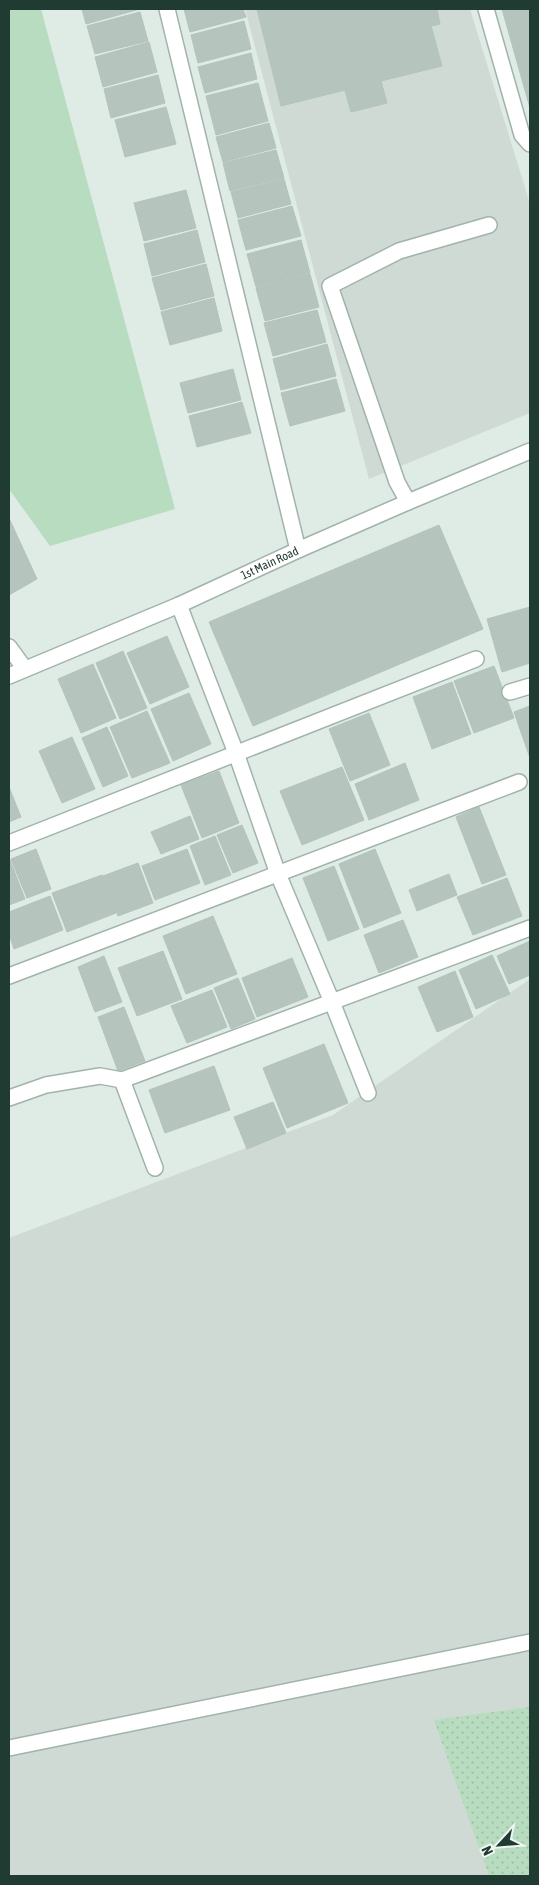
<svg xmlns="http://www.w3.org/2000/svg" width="539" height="1885" font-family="'Asap Condensed',sans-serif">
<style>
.built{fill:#cedad3}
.grass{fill:#b8dcbf}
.garden{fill:url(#garden-dots)}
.building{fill:#b5c5bd;stroke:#b2c4bb}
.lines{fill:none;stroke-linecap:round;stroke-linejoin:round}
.minor-casing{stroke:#a2b3ab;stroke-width:18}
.minor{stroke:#fff;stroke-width:15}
.labels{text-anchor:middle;stroke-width:4;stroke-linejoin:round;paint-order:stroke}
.street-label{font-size:12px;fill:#203b31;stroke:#f0f7f3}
</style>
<defs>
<pattern id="garden-dots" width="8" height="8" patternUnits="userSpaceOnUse" patternTransform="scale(1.25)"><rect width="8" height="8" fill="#b8dcbf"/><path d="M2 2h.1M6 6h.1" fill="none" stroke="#9ebea5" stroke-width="1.8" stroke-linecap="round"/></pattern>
</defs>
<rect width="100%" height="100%" fill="#dfebe5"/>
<g class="built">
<path d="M245 9H470L530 204V413L369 479Z"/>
<path d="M530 979V1876H9V1238L333 1115Z"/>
</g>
<path class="grass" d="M9 9H41L175 509 50 546 9 489Z"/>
<path class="garden" d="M530 1707V1876H489L434 1720Z"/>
<g class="building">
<path d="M82 9H140L86 24Z"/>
<path d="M184 9H243L246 17 190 32Z"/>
<path d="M257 9H437L440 24 431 26 442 66 381 81 387 103 351 112 345 90 281 106Z"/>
<path d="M502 9H530V108Z"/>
<path d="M140 12 148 41 95 54 87 26Z"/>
<path d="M244 21 251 49 198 63 191 35Z"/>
<path d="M149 42 157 72 103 87 95 57Z"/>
<path d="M251 53 257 79 205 93 198 67Z"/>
<path d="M158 75 165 103 111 118 104 89Z"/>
<path d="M258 83 268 121 216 135 206 96Z"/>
<path d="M166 107 176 144 125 157 115 120Z"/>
<path d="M269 123 276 148 223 162 216 137Z"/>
<path d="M276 150 284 178 230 191 223 163Z"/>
<path d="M284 179 291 204 238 218 231 192Z"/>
<path d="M186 190 196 228 144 241 134 203Z"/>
<path d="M292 206 301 236 246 250 238 220Z"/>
<path d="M197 230 205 262 152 276 144 244Z"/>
<path d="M301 240 310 273 256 287 247 254Z"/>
<path d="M206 264 214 296 161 310 152 278Z"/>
<path d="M310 274 319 307 265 321 256 288Z"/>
<path d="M214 298 222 331 170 345 161 312Z"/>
<path d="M317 310 326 342 273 356 264 323Z"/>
<path d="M327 344 336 376 281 390 273 359Z"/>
<path d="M233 369 241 400 188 413 180 383Z"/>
<path d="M336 379 345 411 290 426 281 393Z"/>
<path d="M242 402 251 433 197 447 189 416Z"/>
<path d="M9 518 37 579 9 595Z"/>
<path d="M439 525 483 629 253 726 209 622Z"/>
<path d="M530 607V663L502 672 487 619Z"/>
<path d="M167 636 189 687 150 704 127 653Z"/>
<path d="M123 651 147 708 120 719 96 663Z"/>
<path d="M93 664 116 718 81 733 58 679Z"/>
<path d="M494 666 514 718 474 733 454 681Z"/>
<path d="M452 682 471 734 432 749 413 697Z"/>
<path d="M189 693 211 744 173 761 151 709Z"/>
<path d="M530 706V758L514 712Z"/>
<path d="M147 711 170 763 132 778 110 727Z"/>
<path d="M369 713 390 765 350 781 329 729Z"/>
<path d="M107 727 128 776 103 787 82 738Z"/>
<path d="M72 737 95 789 62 803 39 751Z"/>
<path d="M405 763 419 800 369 820 355 784Z"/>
<path d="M342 767 364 820 302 845 280 791Z"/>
<path d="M219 771 239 823 202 838 181 785Z"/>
<path d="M9 787 21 817 9 822Z"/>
<path d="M479 807 506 875 482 884 456 817Z"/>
<path d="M190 816 199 839 161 854 151 832Z"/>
<path d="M242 825 258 863 233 873 217 835Z"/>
<path d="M215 836 231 875 205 885 190 846Z"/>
<path d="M36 849 51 889 27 898 11 859Z"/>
<path d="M187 849 200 883 155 900 142 866Z"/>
<path d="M375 849 401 913 364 928 339 864Z"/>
<path d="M10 860 25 899 9 905V861Z"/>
<path d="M138 863 153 903 118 916 103 876Z"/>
<path d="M334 866 359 929 328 941 303 878Z"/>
<path d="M449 874 457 895 417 911 409 890Z"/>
<path d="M102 875 116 913 67 932 52 893Z"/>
<path d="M507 878 522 916 473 935 457 897Z"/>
<path d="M50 896 63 930 14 949 9 934V912Z"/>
<path d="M213 916 237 974 186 994 163 936Z"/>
<path d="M403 920 418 957 379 973 364 935Z"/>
<path d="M530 941V975L509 984 497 956Z"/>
<path d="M163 951 182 999 137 1016 118 968Z"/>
<path d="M492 955 510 994 476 1009 459 970Z"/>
<path d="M104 956 122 1002 95 1012 78 967Z"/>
<path d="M292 958 308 997 257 1017 242 978Z"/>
<path d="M455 971 473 1017 437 1032 418 987Z"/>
<path d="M238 978 255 1019 231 1029 214 988Z"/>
<path d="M212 990 227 1027 187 1043 171 1006Z"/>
<path d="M124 1007 145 1061 118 1071 98 1017Z"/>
<path d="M324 1044 348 1103 287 1128 263 1068Z"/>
<path d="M214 1066 230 1110 165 1133 149 1090Z"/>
<path d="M273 1102 286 1133 247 1149 234 1117Z"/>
</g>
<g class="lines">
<defs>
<g id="minor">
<path d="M167 9 298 550"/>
<path d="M486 9 522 135 530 144"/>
<path d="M408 502 397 482 330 286 399 251 489 225"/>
<path d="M179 605 236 753 278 874 332 1002 368 1093"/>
<path d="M9 647 25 669"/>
<path id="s1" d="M9 676 179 605 298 550 408 502 530 451"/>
<path d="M510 692 530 686"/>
<path d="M9 843 476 659"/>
<path d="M9 976 519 782"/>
<path d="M122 1080 530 928"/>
<path d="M9 1098 46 1085 100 1076 122 1080 155 1168"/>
<path d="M9 1748 530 1642"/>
</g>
</defs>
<use href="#minor" class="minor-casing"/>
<use href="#minor" class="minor"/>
</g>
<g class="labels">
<g class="street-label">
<text dy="4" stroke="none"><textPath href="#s1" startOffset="284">1st Main Road</textPath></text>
</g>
</g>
<rect width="539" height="1885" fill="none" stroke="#203b31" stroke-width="20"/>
<g transform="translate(499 1845) rotate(244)" stroke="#f0f7f3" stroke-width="4" paint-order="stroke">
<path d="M0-4L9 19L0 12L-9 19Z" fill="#203b31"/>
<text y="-8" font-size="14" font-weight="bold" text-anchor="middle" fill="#203b31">N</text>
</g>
</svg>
